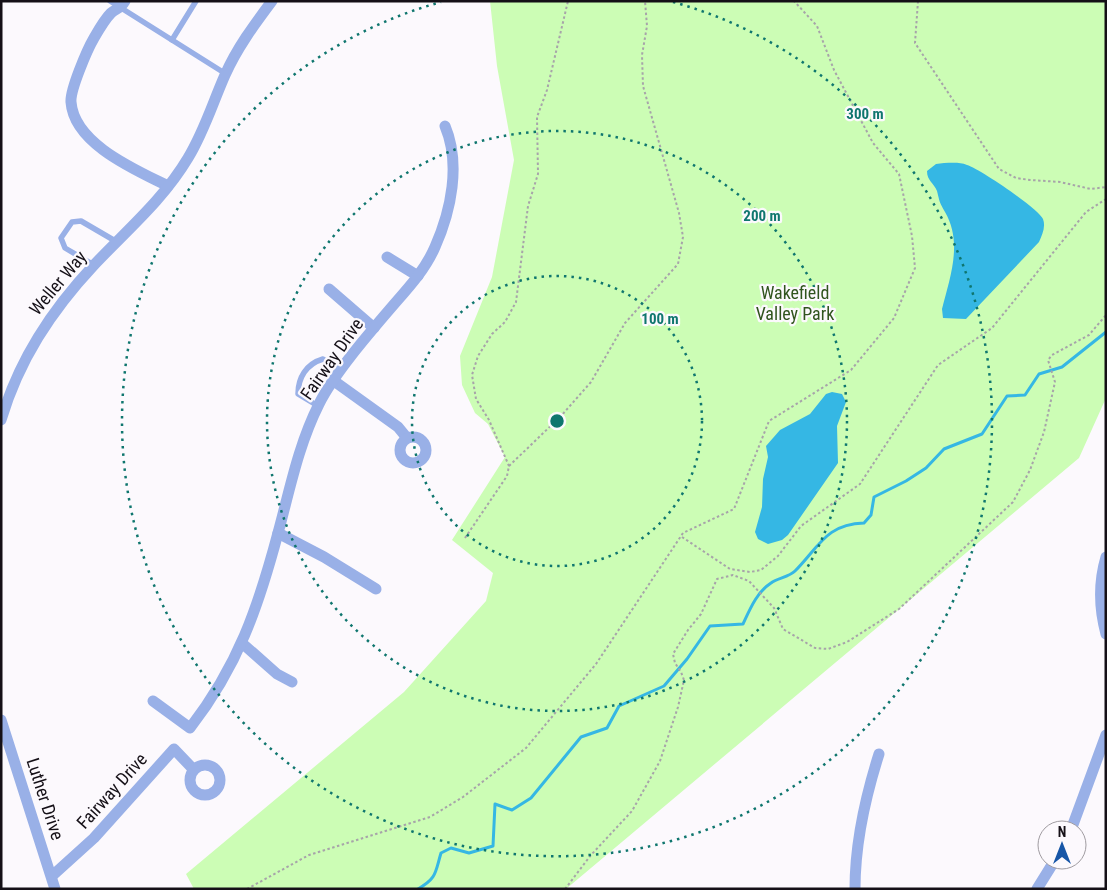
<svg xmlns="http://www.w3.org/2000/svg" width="1107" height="890" font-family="'Roboto Condensed',sans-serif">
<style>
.green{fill:#ccfdb5}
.water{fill:#35b7e4}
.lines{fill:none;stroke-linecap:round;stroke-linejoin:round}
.stream{stroke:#35b7e4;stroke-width:3}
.path{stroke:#a7a4a9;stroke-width:2;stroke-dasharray:2.5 2.5;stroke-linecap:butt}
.service{stroke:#99b0e7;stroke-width:5.5}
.minor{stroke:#99b0e7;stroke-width:11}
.ring{fill:none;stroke:#0f766e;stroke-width:2.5;stroke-dasharray:2.5 5}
.labels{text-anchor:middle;stroke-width:4.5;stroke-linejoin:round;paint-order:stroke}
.street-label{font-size:18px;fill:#151017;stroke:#fcf9fd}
.park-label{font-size:18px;fill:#30541d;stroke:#fcf9fd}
.centre{fill:#0f766e;stroke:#fcf9fd;stroke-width:2.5}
.ring-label{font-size:15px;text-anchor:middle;font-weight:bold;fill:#0f766e;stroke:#fcf9fd;stroke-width:4.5;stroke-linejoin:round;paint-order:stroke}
</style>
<rect width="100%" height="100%" fill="#fcf9fd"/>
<path class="green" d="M490 1H1106V398L1079 458 566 889H194L186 874 404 692 486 601 493 573 452 540 505 457 488 424 475 413 462 385 460 356 492 277 514 160 497 66Z"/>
<g class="water">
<path d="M944 163C952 163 960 162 967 165 980 169 1039 209 1043 219 1046 227 1042 235 1039 242L966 319 943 318 942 309C950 277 963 243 945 212 939 201 940 203 937 191 934 183 927 181 927 171L936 164Z"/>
<path d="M832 392 842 394 846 402 837 426 838 463 788 535 782 540 768 544 758 539 755 532 762 507 763 479 768 457 766 446 780 430 810 414 826 394Z"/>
</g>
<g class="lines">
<path class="stream" d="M418 889C437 878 435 873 441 853L451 848 469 853 493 846 495 804 512 810 531 798 581 737 607 728 619 706 664 686 687 659 710 626 743 624C750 609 757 592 771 583 778 578 789 577 795 571 819 547 826 524 864 523L871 515 874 497 906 481 926 468 944 449 982 434 1007 396 1025 395 1039 374 1062 367 1106 332"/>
<g class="path">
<path d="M918 1 915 43 999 169 1016 178 1030 180 1060 182 1091 189 1106 187"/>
<path d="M509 466 561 416 591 382 625 323 678 264 683 237 679 213 643 86 642 55 647 26 645 1"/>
<path d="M682 537 730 569 750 572 761 570 778 556 801 526 860 484 938 365 992 328 1086 212 1106 199"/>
<path d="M465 538 507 476 509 466 489 420 476 399 472 375 478 356 492 334 505 322 516 302 528 206 538 174 537 117 547 90 568 1"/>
<path d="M247 889 309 855 430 817 463 797 526 748 596 664 683 533 734 509 769 421 851 370 894 318 915 268 912 236 899 174 873 143 834 70 817 26 794 1"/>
<path d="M565 889 591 855 632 811 660 761 678 707 684 680 681 672 675 663 673 654 688 630 701 614 717 579 733 575 749 581 774 608 783 629 815 648 828 649 847 642 899 609 1013 502 1030 470 1044 432 1055 382 1048 360 1052 355 1089 335 1106 315"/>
</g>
<g class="service">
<path d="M110 1 226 74"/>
<path d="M172 40 196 1"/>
<path d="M94 265 65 248 61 238 72 222 81 221 117 242"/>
<path d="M318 406 298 394C298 378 306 364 323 359L342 371"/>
</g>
<g class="minor">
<path d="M125 1C121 8 117 8 111 13 105 19 98 31 94 38 87 50 70 90 71 102 74 144 136 170 168 186"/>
<path d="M387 257 418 276"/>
<path d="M329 289 374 328"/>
<path d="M334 381 398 427 407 438"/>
<path d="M1 420C19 360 51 311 94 265 127 230 163 200 188 158 204 132 213 102 225 75 237 48 254 25 272 1"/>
<circle cx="413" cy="450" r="13"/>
<path d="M278 533 324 557 376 589"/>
<path d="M1106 557C1098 584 1099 608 1106 634"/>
<path d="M243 644 277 674 292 682"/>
<path d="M153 701 190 728C238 666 258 608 278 533 290 489 298 446 319 404 335 372 372 330 396 302 411 285 426 268 435 247 451 211 461 164 445 126"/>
<path d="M1 720 55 889"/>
<circle cx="205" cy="780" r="15"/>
<path d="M1071 830 1106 735"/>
<path d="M52 876 94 838 174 749 194 770"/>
<path d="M855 889C855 842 865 798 879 754"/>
<path d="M1037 889 1055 860"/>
</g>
</g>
<g class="ring">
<circle cx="557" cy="421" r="145"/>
<circle cx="557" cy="421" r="290"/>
<path d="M673 2A435 435 0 1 1 441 2"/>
</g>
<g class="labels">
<g class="street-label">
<text transform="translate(58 283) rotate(-50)" y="6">Weller Way</text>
<text transform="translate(332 359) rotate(-55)" y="6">Fairway Drive</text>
<text transform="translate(112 791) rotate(-48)" y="6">Fairway Drive</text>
<text transform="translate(45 799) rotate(72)" y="6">Luther Drive</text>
</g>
<g class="park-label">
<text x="795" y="299">Wakefield<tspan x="795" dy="21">Valley Park</tspan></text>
</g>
</g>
<circle cx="557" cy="421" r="8" class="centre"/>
<g class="ring-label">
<text x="865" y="119">300 m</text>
<text x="762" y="221">200 m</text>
<text x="660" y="324">100 m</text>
</g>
<rect width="1107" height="890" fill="none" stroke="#151017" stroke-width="5"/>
<g transform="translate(1062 845)"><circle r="24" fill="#fcf9fd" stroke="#a09ca1"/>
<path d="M0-4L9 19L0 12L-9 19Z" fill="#1756a7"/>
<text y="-8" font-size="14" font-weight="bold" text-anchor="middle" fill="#151017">N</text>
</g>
</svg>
